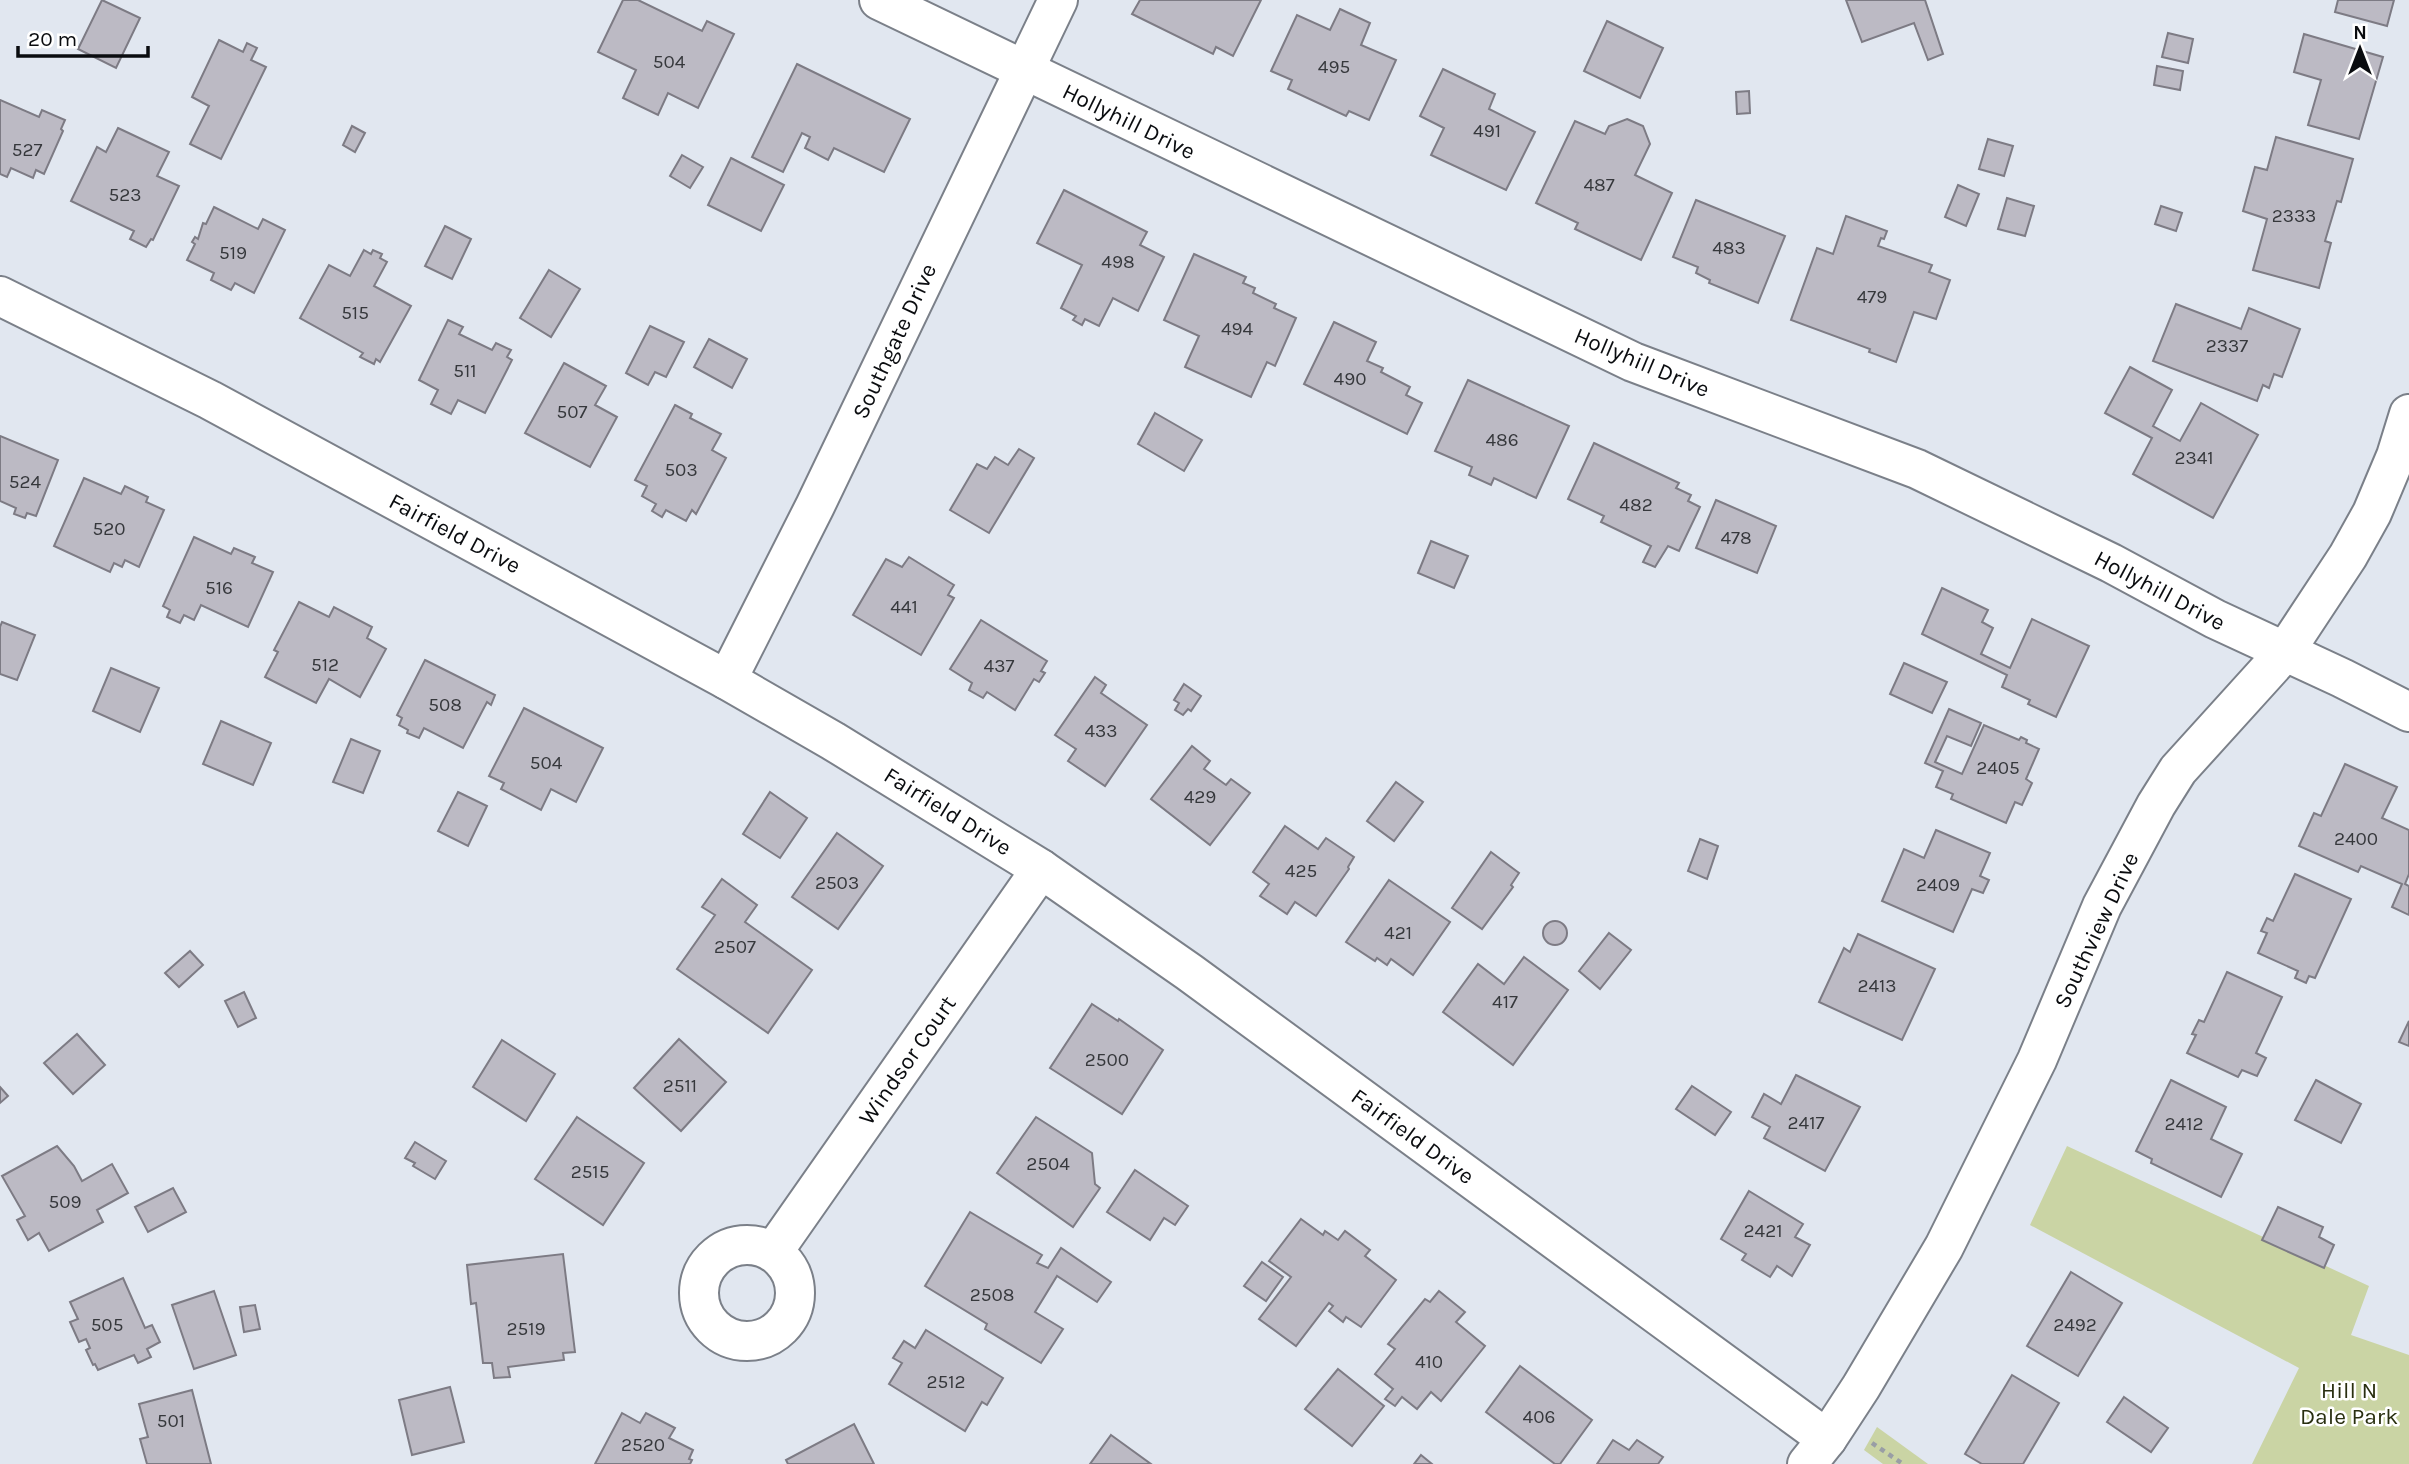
<svg xmlns="http://www.w3.org/2000/svg" width="2409" height="1464" font-family="Karla,sans-serif">
<style>
.green{fill:#cad4a4}
.building{fill:#bcbac4;stroke:#7d7b84;stroke-width:2}
.lines{fill:none;stroke-linecap:round;stroke-linejoin:round}
.street-casing{stroke:#7b8089;stroke-width:42}
.path{stroke:#999ea5;stroke-width:4.5;stroke-dasharray:5 5;stroke-linecap:butt}
.street{stroke:#fff;stroke-width:38}
.labels{text-anchor:middle;stroke-width:5;stroke-linejoin:round;paint-order:stroke}
.number-label{font-size:19px;fill:#36383c}
.street-label{font-size:23px;fill:#0a0c0f;stroke:#fff}
.park-label{font-size:23px;fill:#292f10;stroke:#fff}
</style>
<rect width="100%" height="100%" fill="#e1e7f0"/>
<g class="green">
<path d="M2067 1146 2369 1286 2351 1335 2409 1355V1464H2252L2299 1368 2030 1225Z"/>
<path d="M1877 1427 1928 1464H1883L1864 1450Z"/>
</g>
<g class="building">
<path d="M102 0 140 18 116 68 78 49Z"/>
<path d="M623 0H638L702 31 707 21 734 34 698 108 668 93 658 115 623 98 636 70 598 52Z"/>
<path d="M1140 0H1261L1233 56 1216 47 1213 54 1132 14Z"/>
<path d="M1846 0H1925L1943 54 1928 60 1914 23 1862 42Z"/>
<path d="M2338 0H2394L2387 26 2335 12Z"/>
<path d="M1340 9 1370 23 1361 45 1396 60 1369 120 1349 111 1346 116 1288 89 1292 80 1271 71 1297 15 1330 30Z"/>
<path d="M1607 21 1663 48 1640 98 1584 71Z"/>
<path d="M2168 33 2193 39 2188 63 2162 57Z"/>
<path d="M2304 34 2383 57 2359 139 2308 125 2321 80 2294 72Z"/>
<path d="M219 40 243 52 247 43 257 48 251 60 266 67 221 159 190 144 209 106 192 97Z"/>
<path d="M797 64 910 119 884 172 834 148 828 160 805 148 810 137 802 133 783 172 752 157Z"/>
<path d="M2157 66 2183 71 2180 90 2154 85Z"/>
<path d="M1443 69 1495 94 1489 109 1535 132 1506 190 1431 155 1444 128 1420 116Z"/>
<path d="M1749 91 1750 113 1737 114 1736 92Z"/>
<path d="M0 100 39 117 42 110 65 120 61 129 63 131 44 174 36 170 33 178 11 168 7 177 0 174Z"/>
<path d="M1627 119 1643 126 1650 144 1635 175 1672 193 1641 260 1575 229 1578 223 1536 203 1575 121 1605 134 1609 126Z"/>
<path d="M352 126 365 133 355 152 343 145Z"/>
<path d="M118 128 169 152 157 176 179 186 153 240 151 239 146 247 130 239 134 231 71 201 97 147 106 152Z"/>
<path d="M2276 137 2353 159 2341 202 2337 201 2325 241 2331 243 2319 288 2253 270 2267 219 2243 211 2255 167 2267 170Z"/>
<path d="M1988 139 2013 146 2004 176 1979 169Z"/>
<path d="M682 155 703 167 690 188 670 176Z"/>
<path d="M731 158 784 185 761 231 708 205Z"/>
<path d="M1958 185 1979 194 1966 226 1945 217Z"/>
<path d="M1064 190 1147 232 1140 245 1164 257 1138 311 1113 298 1099 326 1085 319 1082 325 1073 320 1076 316 1061 308 1082 265 1037 243Z"/>
<path d="M2007 198 2034 206 2025 236 1998 229Z"/>
<path d="M1696 200 1785 236 1758 303 1709 283 1710 280 1696 273 1698 267 1673 257Z"/>
<path d="M2161 206 2182 213 2176 231 2155 224Z"/>
<path d="M214 207 258 229 263 219 285 230 254 293 235 283 231 290 211 280 214 273 187 260 195 244 192 242 195 237 198 239 203 223 206 224Z"/>
<path d="M1846 216 1887 231 1884 239 1881 238 1878 246 1932 265 1929 272 1950 280 1936 319 1914 312 1896 362 1869 352 1870 349 1791 320 1817 248 1833 254Z"/>
<path d="M445 226 471 239 452 279 425 266Z"/>
<path d="M364 250 371 254 373 250 382 254 380 258 387 262 374 286 411 306 380 362 376 359 374 364 360 357 363 353 300 318 329 265 350 276Z"/>
<path d="M1194 254 1246 277 1243 283 1255 288 1253 293 1276 304 1274 308 1296 318 1275 366 1267 362 1251 397 1185 367 1199 336 1164 320Z"/>
<path d="M549 270 580 289 551 337 520 318Z"/>
<path d="M2176 304 2241 329 2249 308 2300 329 2282 377 2274 374 2269 388 2263 385 2257 401 2153 361Z"/>
<path d="M448 320 463 327 459 334 492 350 496 343 511 350 507 357 512 360 485 413 458 400 451 414 431 404 438 390 419 380Z"/>
<path d="M1334 322 1376 342 1367 361 1383 368 1381 372 1410 387 1406 395 1422 403 1407 434 1304 384Z"/>
<path d="M650 326 684 342 666 377 655 372 648 385 626 373Z"/>
<path d="M709 339 747 359 732 388 694 367Z"/>
<path d="M564 363 606 386 595 405 617 417 590 467 525 433Z"/>
<path d="M2130 367 2172 390 2153 426 2180 441 2201 403 2258 435 2213 518 2133 474 2152 438 2105 413Z"/>
<path d="M1468 380 1569 426 1536 498 1494 478 1491 485 1469 475 1472 467 1435 451Z"/>
<path d="M675 405 692 414 690 418 721 434 712 450 726 458 696 514 692 510 686 521 666 510 662 517 652 511 656 504 642 496 647 486 635 480Z"/>
<path d="M1155 413 1202 440 1184 471 1138 444Z"/>
<path d="M0 436 58 460 36 516 27 513 25 518 14 514 16 508 0 501Z"/>
<path d="M1594 443 1679 483 1676 488 1691 495 1688 501 1700 507 1679 551 1668 546 1655 567 1643 562 1651 546 1601 522 1604 516 1568 499Z"/>
<path d="M1019 449 1034 458 989 533 950 510 977 464 987 469 995 457 1008 465Z"/>
<path d="M84 478 121 494 125 486 148 497 146 502 164 510 139 567 125 560 122 567 114 563 110 572 54 546Z"/>
<path d="M1716 500 1776 526 1757 573 1696 548Z"/>
<path d="M194 537 231 554 234 548 255 557 252 563 273 572 248 627 201 605 194 620 184 615 180 623 167 617 170 610 163 606Z"/>
<path d="M1431 541 1468 556 1454 588 1418 573Z"/>
<path d="M909 557 954 585 948 595 954 598 921 655 853 615 886 559 902 567Z"/>
<path d="M1942 588 1988 610 1982 622 1993 628 1981 654 2010 668 2032 619 2089 646 2056 717 2028 704 2030 700 2002 687 2007 675 1922 634Z"/>
<path d="M299 602 329 617 334 607 372 627 367 638 386 649 360 697 329 679 316 703 265 677 278 652 274 650Z"/>
<path d="M981 620 1047 661 1041 671 1045 673 1039 682 1034 679 1015 710 987 692 983 698 969 690 972 683 950 669Z"/>
<path d="M2 622 35 635 17 680 0 674V627Z"/>
<path d="M425 660 495 695 491 705 487 702 463 748 424 728 419 738 407 733 408 730 399 725 402 718 397 715Z"/>
<path d="M1904 663 1947 682 1932 713 1890 694Z"/>
<path d="M111 668 159 688 140 732 93 711Z"/>
<path d="M1095 677 1106 685 1101 693 1147 725 1105 786 1068 761 1076 749 1055 735Z"/>
<path d="M1184 684 1201 696 1191 711 1188 709 1183 715 1175 710 1179 703 1174 700Z"/>
<path d="M524 708 603 748 576 802 551 789 541 810 501 789 504 783 489 776Z"/>
<path d="M1949 709 1981 723 1971 746 1947 736 1935 762 1962 774 1984 725 2019 740 2021 737 2027 740 2026 743 2039 749 2026 779 2032 783 2022 805 2015 802 2006 823 1951 799 1953 794 1936 787 1943 771 1925 763Z"/>
<path d="M221 721 271 743 253 785 203 764Z"/>
<path d="M351 739 380 751 363 793 333 782Z"/>
<path d="M1192 746 1210 761 1204 769 1226 785 1231 779 1250 793 1210 845 1151 799Z"/>
<path d="M2345 764 2397 787 2382 818 2409 830V874L2405 884 2409 886V915L2392 907 2402 884 2361 866 2358 872 2299 846 2314 813 2321 816Z"/>
<path d="M1396 782 1423 802 1394 841 1367 821Z"/>
<path d="M458 792 487 806 468 846 438 831Z"/>
<path d="M770 792 807 818 780 858 743 834Z"/>
<path d="M1285 826 1318 849 1326 838 1354 857 1348 867 1349 869 1316 916 1295 902 1287 914 1260 896 1269 884 1253 872Z"/>
<path d="M1936 830 1990 853 1980 876 1989 880 1983 893 1972 889 1953 932 1882 901 1904 849 1924 858Z"/>
<path d="M837 833 883 866 838 929 792 897Z"/>
<path d="M1700 839 1718 846 1707 879 1688 871Z"/>
<path d="M1491 852 1519 873 1511 885 1513 887 1482 929 1452 908Z"/>
<path d="M2295 874 2351 899 2315 978 2309 976 2306 983 2295 978 2298 971 2258 953 2267 933 2261 931 2267 918 2273 921Z"/>
<path d="M722 879 757 905 745 922 812 970 768 1033 677 969 715 915 702 907Z"/>
<path d="M1389 880 1450 922 1413 975 1391 959 1387 965 1377 958 1375 961 1346 942Z"/>
<circle cx="1555" cy="933" r="12"/>
<path d="M1609 933 1631 950 1600 989 1579 971Z"/>
<path d="M1858 934 1935 969 1902 1040 1819 1002 1844 948 1850 952Z"/>
<path d="M190 951 203 965 179 987 165 973Z"/>
<path d="M1524 957 1568 990 1513 1065 1443 1012 1478 964 1504 984Z"/>
<path d="M2227 972 2282 997 2256 1053 2266 1058 2257 1076 2242 1070 2238 1077 2187 1053 2196 1035 2192 1034 2199 1020 2204 1022Z"/>
<path d="M244 992 256 1018 238 1027 225 1001Z"/>
<path d="M1092 1004 1118 1021 1119 1019 1163 1050 1122 1114 1050 1068Z"/>
<path d="M2409 1021V1046L2399 1042Z"/>
<path d="M77 1034 105 1065 73 1094 44 1063Z"/>
<path d="M679 1039 726 1082 681 1131 634 1088Z"/>
<path d="M502 1040 555 1074 526 1121 473 1087Z"/>
<path d="M1796 1075 1860 1107 1825 1171 1764 1138 1770 1127 1752 1117 1764 1094 1781 1104Z"/>
<path d="M2171 1080 2226 1107 2211 1139 2242 1154 2221 1197 2151 1163 2152 1159 2136 1151Z"/>
<path d="M2316 1080 2361 1104 2341 1143 2295 1120Z"/>
<path d="M1692 1086 1731 1112 1715 1135 1676 1109Z"/>
<path d="M0 1087 8 1096 0 1103Z"/>
<path d="M577 1117 644 1163 603 1225 535 1179Z"/>
<path d="M1036 1117 1092 1153 1095 1184 1100 1188 1073 1227 997 1173Z"/>
<path d="M415 1142 446 1161 435 1179 413 1166 415 1163 405 1158Z"/>
<path d="M57 1146 74 1166 82 1181 112 1164 128 1193 97 1210 103 1222 49 1251 39 1233 28 1240 17 1220 25 1216 2 1176Z"/>
<path d="M1135 1170 1188 1206 1175 1225 1164 1218 1150 1240 1107 1212Z"/>
<path d="M173 1188 186 1212 148 1232 135 1207Z"/>
<path d="M1749 1191 1803 1224 1795 1237 1810 1245 1792 1276 1777 1266 1770 1277 1742 1260 1746 1254 1721 1239Z"/>
<path d="M2278 1207 2323 1227 2319 1237 2334 1245 2324 1268 2262 1240Z"/>
<path d="M970 1212 1042 1255 1037 1263 1048 1268 1061 1248 1111 1282 1097 1302 1057 1276 1035 1312 1063 1329 1041 1363 985 1329 987 1324 925 1286Z"/>
<path d="M1301 1219 1323 1235 1325 1231 1338 1240 1345 1231 1370 1250 1365 1256 1396 1280 1361 1327 1346 1317 1343 1322 1329 1311 1333 1306 1329 1303 1296 1346 1259 1319 1291 1277 1269 1261Z"/>
<path d="M563 1254 575 1352 563 1353 564 1360 508 1367 510 1377 494 1378 492 1363H483L476 1303 471 1304 467 1265Z"/>
<path d="M1262 1262 1283 1277 1266 1301 1244 1286Z"/>
<path d="M2071 1272 2122 1303 2078 1376 2027 1346Z"/>
<path d="M123 1278 145 1328 152 1325 160 1342 147 1349 151 1357 138 1363 134 1355 98 1370 95 1364 93 1365 86 1350 90 1348 86 1339 79 1342 70 1322 78 1319 70 1302Z"/>
<path d="M214 1291 236 1355 194 1369 172 1305Z"/>
<path d="M1439 1291 1465 1312 1456 1322 1485 1346 1441 1401 1431 1392 1417 1409 1402 1397 1395 1406 1385 1399 1393 1389 1375 1374 1395 1349 1388 1344 1425 1299 1430 1302Z"/>
<path d="M255 1305 260 1329 244 1332 240 1307Z"/>
<path d="M926 1330 1003 1378 987 1405 982 1402 965 1431 889 1384 902 1363 893 1358 904 1341 915 1348Z"/>
<path d="M1520 1366 1592 1420 1560 1464H1555L1486 1412Z"/>
<path d="M1338 1369 1384 1406 1352 1446 1305 1409Z"/>
<path d="M2012 1375 2059 1403 2023 1464H1982L1965 1454Z"/>
<path d="M450 1387 464 1442 412 1455 399 1400Z"/>
<path d="M192 1390 211 1464H147L140 1439 148 1437 139 1404Z"/>
<path d="M2124 1397 2168 1428 2151 1452 2107 1422Z"/>
<path d="M622 1413 640 1423 646 1413 675 1428 669 1438 693 1450 689 1459 692 1460 690 1464H595Z"/>
<path d="M854 1424 874 1464H788L786 1460Z"/>
<path d="M1111 1435 1151 1464H1090Z"/>
<path d="M1613 1440 1629 1450 1637 1440 1663 1457 1658 1464H1597Z"/>
<path d="M1421 1455 1432 1464H1414Z"/>
</g>
<g class="lines">
<defs>
<g id="street">
<path d="M879 0 1633 362 1917 469 2111 563 2215 619 2342 678 2409 712"/>
<path d="M0 296 210 400 727 680 833 741 1041 869 1189 972 1827 1439"/>
<path d="M727 680 815 506 1058 0"/>
<circle cx="747" cy="1293" r="48"/>
<path d="M773 1252 1041 869"/>
<path d="M1807 1464 1827 1439 1861 1387 1944 1247 2037 1060 2102 906 2156 805 2178 770 2284 653 2348 556 2372 513 2396 456 2409 414"/>
</g>
</defs>
<use href="#street" class="street-casing"/>
<path class="path" d="M1872 1443 1903 1464"/>
<use href="#street" class="street"/>
</g>
<g class="labels">
<g class="number-label">
<text x="669" y="68">504</text>
<text x="1334" y="73">495</text>
<text x="1487" y="137">491</text>
<text x="27" y="156">527</text>
<text x="1599" y="191">487</text>
<text x="125" y="201">523</text>
<text x="2294" y="222">2333</text>
<text x="1729" y="254">483</text>
<text x="233" y="259">519</text>
<text x="1118" y="268">498</text>
<text x="1872" y="303">479</text>
<text x="355" y="319">515</text>
<text x="1237" y="335">494</text>
<text x="2227" y="352">2337</text>
<text x="465" y="377">511</text>
<text x="1350" y="385">490</text>
<text x="572" y="418">507</text>
<text x="1502" y="446">486</text>
<text x="2194" y="464">2341</text>
<text x="681" y="476">503</text>
<text x="25" y="488">524</text>
<text x="1636" y="511">482</text>
<text x="109" y="535">520</text>
<text x="1736" y="544">478</text>
<text x="219" y="594">516</text>
<text x="904" y="613">441</text>
<text x="325" y="671">512</text>
<text x="999" y="672">437</text>
<text x="445" y="711">508</text>
<text x="1101" y="737">433</text>
<text x="546" y="769">504</text>
<text x="1998" y="774">2405</text>
<text x="1200" y="803">429</text>
<text x="2356" y="845">2400</text>
<text x="1301" y="877">425</text>
<text x="837" y="889">2503</text>
<text x="1938" y="891">2409</text>
<text x="1398" y="939">421</text>
<text x="735" y="953">2507</text>
<text x="1877" y="992">2413</text>
<text x="1505" y="1008">417</text>
<text x="1107" y="1066">2500</text>
<text x="680" y="1092">2511</text>
<text x="1806" y="1129">2417</text>
<text x="2184" y="1130">2412</text>
<text x="1048" y="1170">2504</text>
<text x="590" y="1178">2515</text>
<text x="65" y="1208">509</text>
<text x="1763" y="1237">2421</text>
<text x="992" y="1301">2508</text>
<text x="107" y="1331">505</text>
<text x="2075" y="1331">2492</text>
<text x="526" y="1335">2519</text>
<text x="1429" y="1368">410</text>
<text x="946" y="1388">2512</text>
<text x="1539" y="1423">406</text>
<text x="171" y="1427">501</text>
<text x="643" y="1451">2520</text>
</g>
<g class="street-label">
<text transform="translate(1129 121) rotate(26)" y="8">Hollyhill Drive</text>
<text transform="translate(894 341) rotate(-65)" y="8">Southgate Drive</text>
<text transform="translate(1642 362) rotate(23)" y="8">Hollyhill Drive</text>
<text transform="translate(455 533) rotate(28)" y="8">Fairfield Drive</text>
<text transform="translate(2160 590) rotate(28)" y="8">Hollyhill Drive</text>
<text transform="translate(948 811) rotate(32)" y="8">Fairfield Drive</text>
<text transform="translate(2096 930) rotate(-65)" y="8">Southview Drive</text>
<text transform="translate(907 1060) rotate(-55)" y="8">Windsor Court</text>
<text transform="translate(1413 1136) rotate(36)" y="8">Fairfield Drive</text>
</g>
<g class="park-label">
<text x="2349" y="1398">Hill N<tspan x="2349" dy="26">Dale Park</tspan></text>
</g>
</g>
<g transform="translate(2360 49)" stroke="#ffffff" stroke-width="5" paint-order="stroke">
<path d="M0-5L12 26L0 18L-12 26Z" fill="#0a0c0f"/>
<text y="-10" font-size="19" font-weight="bold" text-anchor="middle" fill="#0a0c0f">N</text>
</g>
<path d="M18 46v10h130v-10" fill="none" stroke="#0a0c0f" stroke-width="3.5"/>
<text x="28" y="46" font-size="21" fill="#0a0c0f" stroke="#ffffff" stroke-width="5" paint-order="stroke">20 m</text>
</svg>
